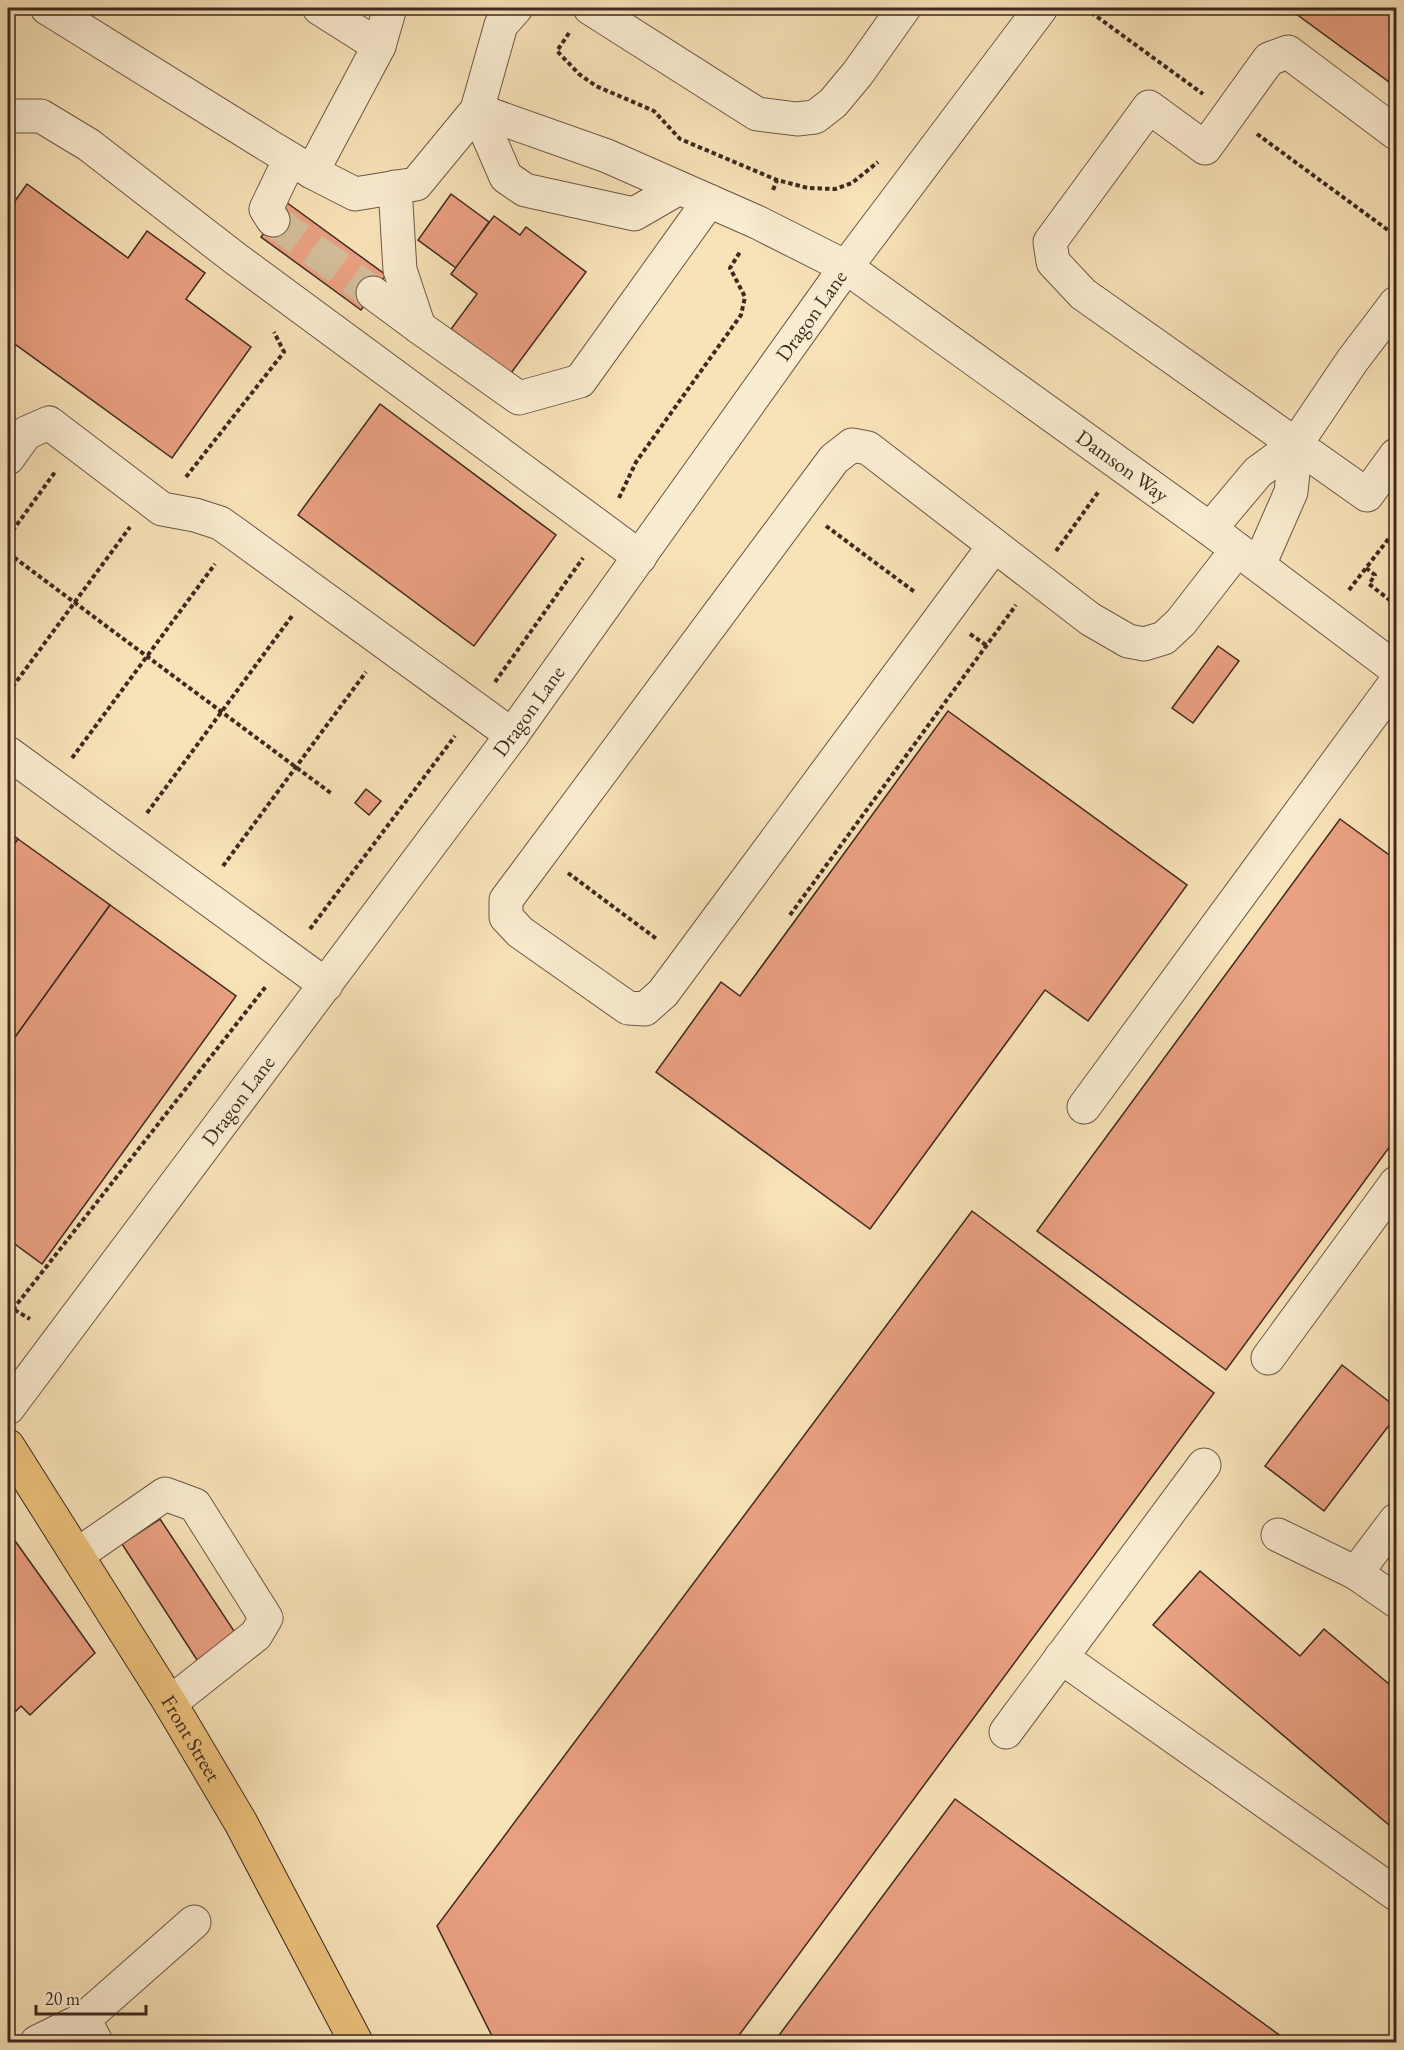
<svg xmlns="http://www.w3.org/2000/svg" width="1404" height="2050" font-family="'EB Garamond',serif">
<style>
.building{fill:#eaa082;stroke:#3e2920;stroke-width:1.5}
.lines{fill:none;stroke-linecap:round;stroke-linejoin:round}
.minor-tunnel{stroke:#d3bd9a;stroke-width:33;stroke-dasharray:33 16;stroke-linecap:butt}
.minor-casing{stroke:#6c5746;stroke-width:35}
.major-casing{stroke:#3e2920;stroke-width:35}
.path{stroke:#3e2920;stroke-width:4;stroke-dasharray:4.5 3;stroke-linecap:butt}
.minor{stroke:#faecd1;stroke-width:33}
.major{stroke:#ecc17c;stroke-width:33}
.labels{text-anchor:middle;stroke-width:6;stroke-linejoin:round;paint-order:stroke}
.street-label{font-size:21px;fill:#3e2920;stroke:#faecd1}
</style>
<rect width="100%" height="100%" fill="#f8e2b8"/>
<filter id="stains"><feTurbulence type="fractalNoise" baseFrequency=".00333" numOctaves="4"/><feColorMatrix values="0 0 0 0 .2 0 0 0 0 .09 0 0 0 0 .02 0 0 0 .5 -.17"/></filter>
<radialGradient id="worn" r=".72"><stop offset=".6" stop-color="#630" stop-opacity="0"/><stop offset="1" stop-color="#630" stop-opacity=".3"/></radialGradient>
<g class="building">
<path d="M1288 8H1396V87Z"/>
<path d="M27 184 128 258 147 231 205 273 186 299 251 347 172 458 8 339V211Z"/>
<path d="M451 194 489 222 456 268 418 240Z"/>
<path d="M286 202 386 275 361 310 261 237Z"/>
<path d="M494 216 520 235 526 227 586 272 511 373 451 329 477 294 451 274Z"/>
<path d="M380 404 556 535 474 646 298 515Z"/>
<path d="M1218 646 1239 661 1193 723 1172 708Z"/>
<path d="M948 711 1187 885 1088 1021 1045 990 870 1229 656 1072 721 982 740 996Z"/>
<path d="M366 789 381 801 369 815 355 803Z"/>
<path d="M1340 819 1396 860V1138L1226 1370 1037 1231Z"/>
<path d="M8 831 18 839 8 853Z"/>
<path d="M18 839 110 905 8 1047V853Z"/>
<path d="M110 905 236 996 42 1264 8 1239V1047Z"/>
<path d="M972 1211 1214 1393 734 2042H495L437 1926Z"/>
<path d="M1342 1365 1396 1407V1416L1324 1511 1265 1466Z"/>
<path d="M160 1519 236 1634 197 1660 122 1544Z"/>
<path d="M8 1531 95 1653 30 1715 21 1706 8 1719Z"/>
<path d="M1200 1571 1300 1656 1324 1629 1396 1690V1831L1153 1625Z"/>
<path d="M955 1799 1289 2042H774Z"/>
</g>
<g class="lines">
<path class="minor-tunnel" d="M273 220 373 293"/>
<defs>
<g id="minor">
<path d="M47 8 269 146 312 172 355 194 416 184 477 110 501 25 516 8"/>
<path d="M319 8 379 46"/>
<path d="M590 8 757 114 797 119 815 117 833 103 858 73 904 8"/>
<path id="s1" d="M477 110 607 156 759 223 846 267 1210 529 1396 669"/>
<path d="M477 110 506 177 525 190 634 214 679 188"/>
<path d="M8 116H41L89 145 236 259 640 557"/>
<path d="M1396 133 1288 52 1269 59 1205 148 1149 107 1050 242 1053 262 1083 294 1367 495 1396 455"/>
<path d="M312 172 379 46 390 8"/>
<path d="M395 187 400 270 419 327 519 398 580 381 709 201"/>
<path d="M273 220 266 209 290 159"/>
<path d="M373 293 419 327"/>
<path d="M8 458 26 433 49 423 162 509 195 515 220 523 237 535 512 735"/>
<path d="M1210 529 1258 472 1296 444 1352 361 1396 303"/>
<path d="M994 546 663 993 645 1009 628 1008 520 932 506 917V900L834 459 852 445 868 448 1090 619 1128 641 1144 644 1164 638 1181 622 1237 550"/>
<path d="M1259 565 1291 492 1296 444"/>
<path d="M8 753 326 985"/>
<path d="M1084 1107 1396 682"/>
<path d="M1268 1358 1396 1183"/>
<path id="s2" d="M8 1408 512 735 846 267 1041 8"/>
<path d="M1278 1535 1356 1573 1396 1601"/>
<path d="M77 1555 165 1494 195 1505 266 1618 256 1635 170 1703"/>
<path d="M1356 1573 1396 1520"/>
<path d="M1061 1657 1396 1894"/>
<path d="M1006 1732 1204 1465"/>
<path d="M84 2019 194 1922"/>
<path d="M37 2042 84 2019 96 2042"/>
</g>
<g id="major">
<path id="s3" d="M8 1446 170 1703 241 1823 356 2042"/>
</g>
</defs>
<use href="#minor" class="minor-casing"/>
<use href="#major" class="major-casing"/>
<g class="path">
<path d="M1085 8 1203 94"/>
<path d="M569 33 557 51 579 74 596 86 654 111 680 139 777 180 808 188 835 189 852 183 878 162"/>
<path d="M1257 134 1396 236"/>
<path d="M773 190 777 180"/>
<path d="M186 477 284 352 274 332"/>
<path d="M619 498 636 462 741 315 745 297 730 268 740 252"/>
<path d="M826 526 916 593"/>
<path d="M8 537 55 472"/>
<path d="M1056 551 1099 491"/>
<path d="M8 553 332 794"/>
<path d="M1366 568 1375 575 1369 584 1396 605"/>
<path d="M1349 590 1396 529"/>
<path d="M970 634 986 645"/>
<path d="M495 682 583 558"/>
<path d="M8 693 130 527"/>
<path d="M72 758 215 564"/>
<path d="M147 813 292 616"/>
<path d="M223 866 366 672"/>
<path d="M568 873 658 940"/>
<path d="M790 915 1016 605"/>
<path d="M310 929 455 736"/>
<path d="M8 1306 30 1319"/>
<path d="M8 1347 14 1308 267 985"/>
</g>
<use href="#minor" class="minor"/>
<use href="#major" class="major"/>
</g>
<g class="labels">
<g class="street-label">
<text dy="7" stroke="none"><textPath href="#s2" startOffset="1356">Dragon Lane</textPath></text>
<text dy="7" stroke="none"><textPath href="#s1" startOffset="742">Damson Way</textPath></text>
<text dy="7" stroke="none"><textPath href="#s2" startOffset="870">Dragon Lane</textPath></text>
<text dy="7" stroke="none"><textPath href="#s2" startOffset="384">Dragon Lane</textPath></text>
<text dy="7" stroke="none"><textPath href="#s3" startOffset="345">Front Street</textPath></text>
</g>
</g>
<rect width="1404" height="2050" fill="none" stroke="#f8e2b8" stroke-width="30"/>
<rect x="9" y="9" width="1386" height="2032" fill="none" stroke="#3e2920" stroke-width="3"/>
<rect x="15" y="15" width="1374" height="2020" fill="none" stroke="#3e2920" stroke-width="1.5"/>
<path d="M36 2005v9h110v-9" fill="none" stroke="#3e2920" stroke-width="3"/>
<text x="45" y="2005" font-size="18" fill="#3e2920" stroke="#faecd1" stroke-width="4.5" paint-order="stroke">20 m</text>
<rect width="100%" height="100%" filter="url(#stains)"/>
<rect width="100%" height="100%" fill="url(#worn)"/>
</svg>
